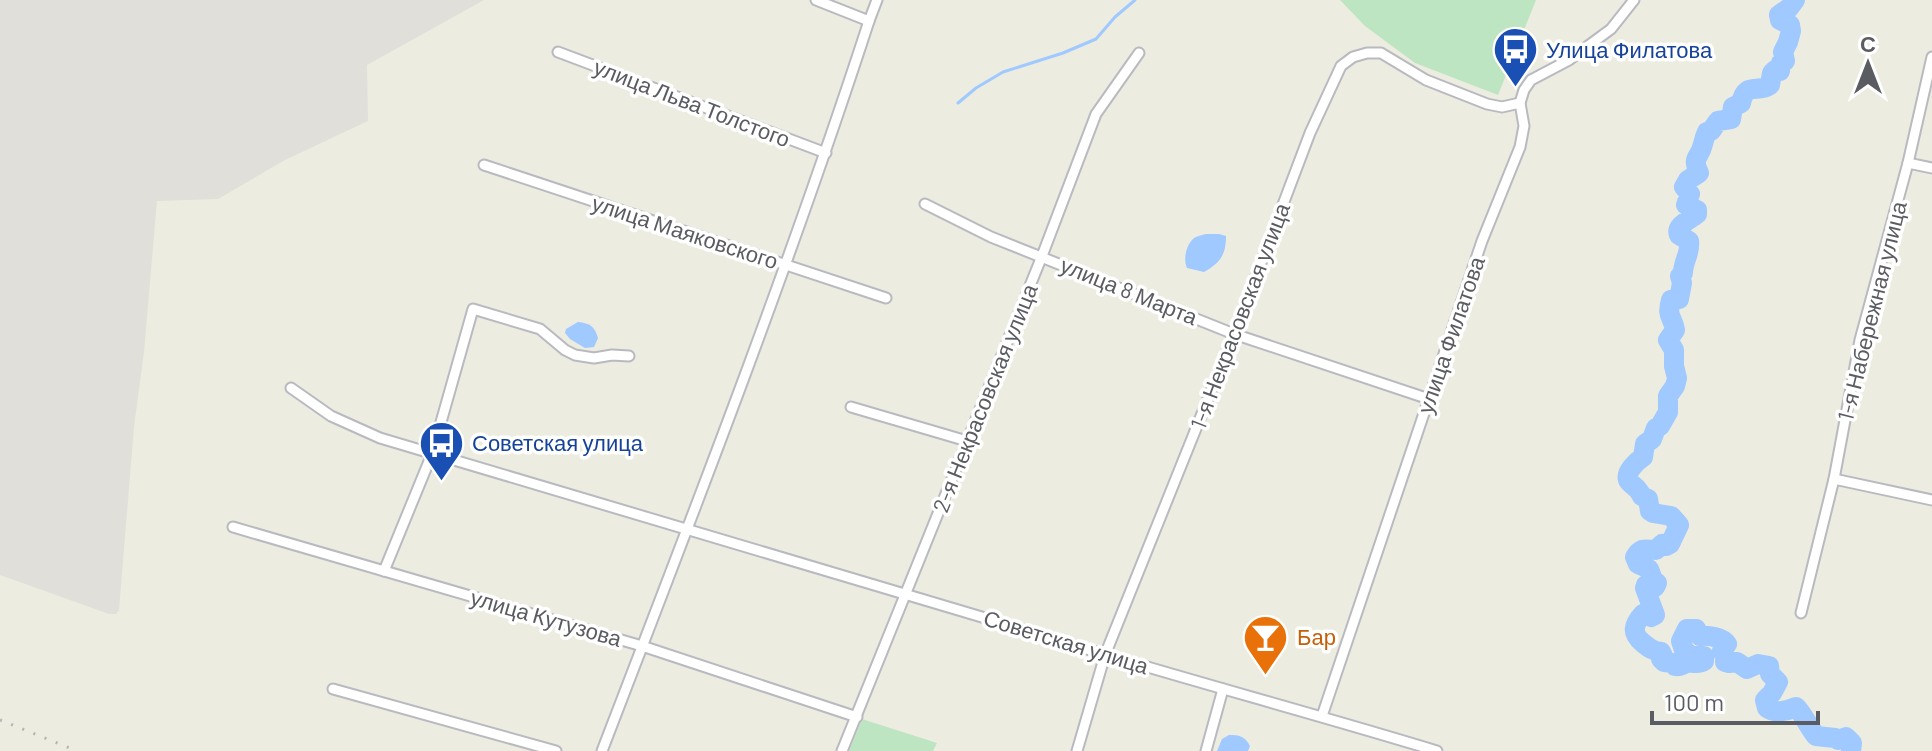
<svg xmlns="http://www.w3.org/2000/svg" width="1932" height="751" font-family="Barlow,sans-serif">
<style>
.industrial{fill:#e0dfd9}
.green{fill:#bde5c2}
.water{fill:#9fc9ff}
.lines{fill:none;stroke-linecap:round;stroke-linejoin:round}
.stream{stroke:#9fc9ff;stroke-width:3}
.river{stroke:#9fc9ff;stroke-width:20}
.minor-casing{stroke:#b9bac0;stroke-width:13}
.minor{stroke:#fff;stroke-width:9}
.rail{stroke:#b4b5b5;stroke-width:3;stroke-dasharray:2 10;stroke-linecap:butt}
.labels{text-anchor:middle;stroke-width:7;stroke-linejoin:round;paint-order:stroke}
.transit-label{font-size:22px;fill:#164399;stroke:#fff;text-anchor:start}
.street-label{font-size:22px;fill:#5a5c62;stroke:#fff}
.food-label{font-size:22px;fill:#c56008;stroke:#fff;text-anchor:start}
</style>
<rect width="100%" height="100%" fill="#edece1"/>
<path class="industrial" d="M0 0H484L367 65 368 121 285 160 218 199 157 201 144 352 134 427 119 610 116 614H109L0 575Z"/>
<g class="green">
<path d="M1340 0H1536L1498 95 1415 63 1365 26Z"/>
<path d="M862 719 937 743 933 751H849Z"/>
</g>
<g class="water">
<path d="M1206 234H1219L1226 236C1226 255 1220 263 1204 272L1187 268C1183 259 1186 245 1194 238 1197 236 1202 235 1206 234Z"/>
<path d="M578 322C590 323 595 327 598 338L594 347 585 348 570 339 565 333 566 329Z"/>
<path d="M1229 735C1239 735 1245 736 1250 746L1248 751H1217L1222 739Z"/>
</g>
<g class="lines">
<path class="stream" d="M958 103 976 88 1003 72 1063 53 1096 39 1115 17 1135 0"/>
<path class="river" d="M1795 0 1789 8 1779 15 1780 20 1790 25 1791 31 1788 42 1783 52 1785 61 1781 63 1780 71 1775 70 1772 73 1770 85C1757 94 1746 81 1741 103L1733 107 1731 119 1718 121 1711 131 1707 132C1705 136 1704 140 1703 144 1700 159 1691 156 1699 173L1688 180 1684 187 1690 194 1686 205 1697 210V214C1690 220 1675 225 1679 235L1689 241C1691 253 1683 261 1683 273L1680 276 1682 283 1679 299 1671 300C1666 318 1673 316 1675 330L1668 340 1674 350V366L1677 378 1675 386 1668 396V412L1660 426 1656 428 1652 439 1645 444 1643 457C1637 461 1625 472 1628 480 1630 484 1635 486 1638 490 1645 499 1638 494 1648 499L1650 511 1653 513 1671 516 1679 525 1670 544 1666 546 1662 544 1656 550C1646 550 1642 546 1635 557L1638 564 1649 569 1653 580 1657 583 1655 587 1646 585 1645 588 1655 615 1651 617 1647 613 1643 614C1633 625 1631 633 1643 643 1649 648 1653 651 1661 652L1663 656 1661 659 1664 662 1673 663 1675 666C1681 667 1682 664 1688 663 1694 662 1698 665 1704 661V656H1691L1684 650 1681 641 1687 629H1696L1700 636C1708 635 1722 637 1727 644L1722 651 1726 658 1725 662 1729 663 1737 662 1747 669 1758 664 1769 666 1770 674 1778 682 1772 693 1765 700 1767 708C1774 714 1787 711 1796 707 1802 712 1810 729 1816 736L1835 738 1838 740 1846 737 1852 743 1851 751"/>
<defs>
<g id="minor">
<path d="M816 0 869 21 877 0"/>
<path d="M558 52 826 153"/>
<path d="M1908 163 1932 168"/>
<path d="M484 165 886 298"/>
<path d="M925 204 991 237 1234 334 1429 399"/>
<path d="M291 388 331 416 380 438 1012 626C1153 671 1296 708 1437 751"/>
<path d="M851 407 967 441"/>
<path d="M1834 479 1932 500"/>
<path d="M233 527 642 646 857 717"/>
<path d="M384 571 432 454 473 309 540 329 565 350 575 355 594 358 612 355 629 356"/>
<path d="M1801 613 1834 479 1860 340 1908 163 1932 57"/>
<path d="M333 689 556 751"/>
<path d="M1322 716 1482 241 1520 147 1524 126 1520 103 1524 90 1531 80 1569 60 1611 29 1634 0"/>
<path d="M602 751C695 509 789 267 869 21"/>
<path d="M842 751 1042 256 1096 114 1139 53"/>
<path d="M1077 751 1105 655 1234 334 1310 133 1341 66 1353 57 1367 53H1381L1426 80 1487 104 1502 107 1520 103"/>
<path d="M1206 751 1223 689"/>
</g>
</defs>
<use href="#minor" class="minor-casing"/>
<use href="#minor" class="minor"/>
<path class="rail" d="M0 720 77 751"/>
</g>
<defs>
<symbol id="bus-pin" viewBox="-11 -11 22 30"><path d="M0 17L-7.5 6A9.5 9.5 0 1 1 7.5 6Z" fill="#1a4fb4" stroke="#fff"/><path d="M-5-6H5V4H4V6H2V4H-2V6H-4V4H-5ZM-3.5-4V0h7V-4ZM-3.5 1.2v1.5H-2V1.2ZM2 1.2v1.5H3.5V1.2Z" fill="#fff"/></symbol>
<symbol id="bar-pin" viewBox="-11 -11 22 30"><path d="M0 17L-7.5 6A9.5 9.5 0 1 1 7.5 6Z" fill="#e8710a" stroke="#fff"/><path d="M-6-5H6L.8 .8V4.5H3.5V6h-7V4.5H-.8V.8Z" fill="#fff"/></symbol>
</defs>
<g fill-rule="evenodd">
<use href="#bus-pin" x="1490" y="24" width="51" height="69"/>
<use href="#bus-pin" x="416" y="418" width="51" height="69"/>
<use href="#bar-pin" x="1240" y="612" width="51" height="69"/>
</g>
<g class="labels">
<g class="transit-label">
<text x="1546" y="58">Улица Филатова</text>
<text x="472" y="451">Советская улица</text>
</g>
<g class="street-label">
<text transform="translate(692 103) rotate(21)" y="8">улица Льва Толстого</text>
<text transform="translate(685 232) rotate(18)" y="8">улица Маяковского</text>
<text transform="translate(1129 291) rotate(22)" y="8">улица 8 Марта</text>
<text transform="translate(1872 311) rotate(-76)" y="8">1-я Набережная улица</text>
<text transform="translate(1240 316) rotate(-69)" y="8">1-я Некрасовская улица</text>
<text transform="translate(1451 335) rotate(-71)" y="8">улица Филатова</text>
<text transform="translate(985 398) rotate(-68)" y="8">2-я Некрасовская улица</text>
<text transform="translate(546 618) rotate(16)" y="8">улица Кутузова</text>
<text transform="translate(1066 642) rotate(17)" y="8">Советская улица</text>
</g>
<g class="food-label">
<text x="1297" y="645">Бар</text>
</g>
</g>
<g transform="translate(1868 64)" stroke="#ffffff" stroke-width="6" paint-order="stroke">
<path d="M0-6L14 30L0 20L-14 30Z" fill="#5a5c62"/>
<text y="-12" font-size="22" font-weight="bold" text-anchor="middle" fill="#5a5c62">С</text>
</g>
<path d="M1652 711v12h166v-12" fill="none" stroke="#5a5c62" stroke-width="4"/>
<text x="1664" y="711" font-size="24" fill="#5a5c62" stroke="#ffffff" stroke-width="6" paint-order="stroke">100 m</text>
</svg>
